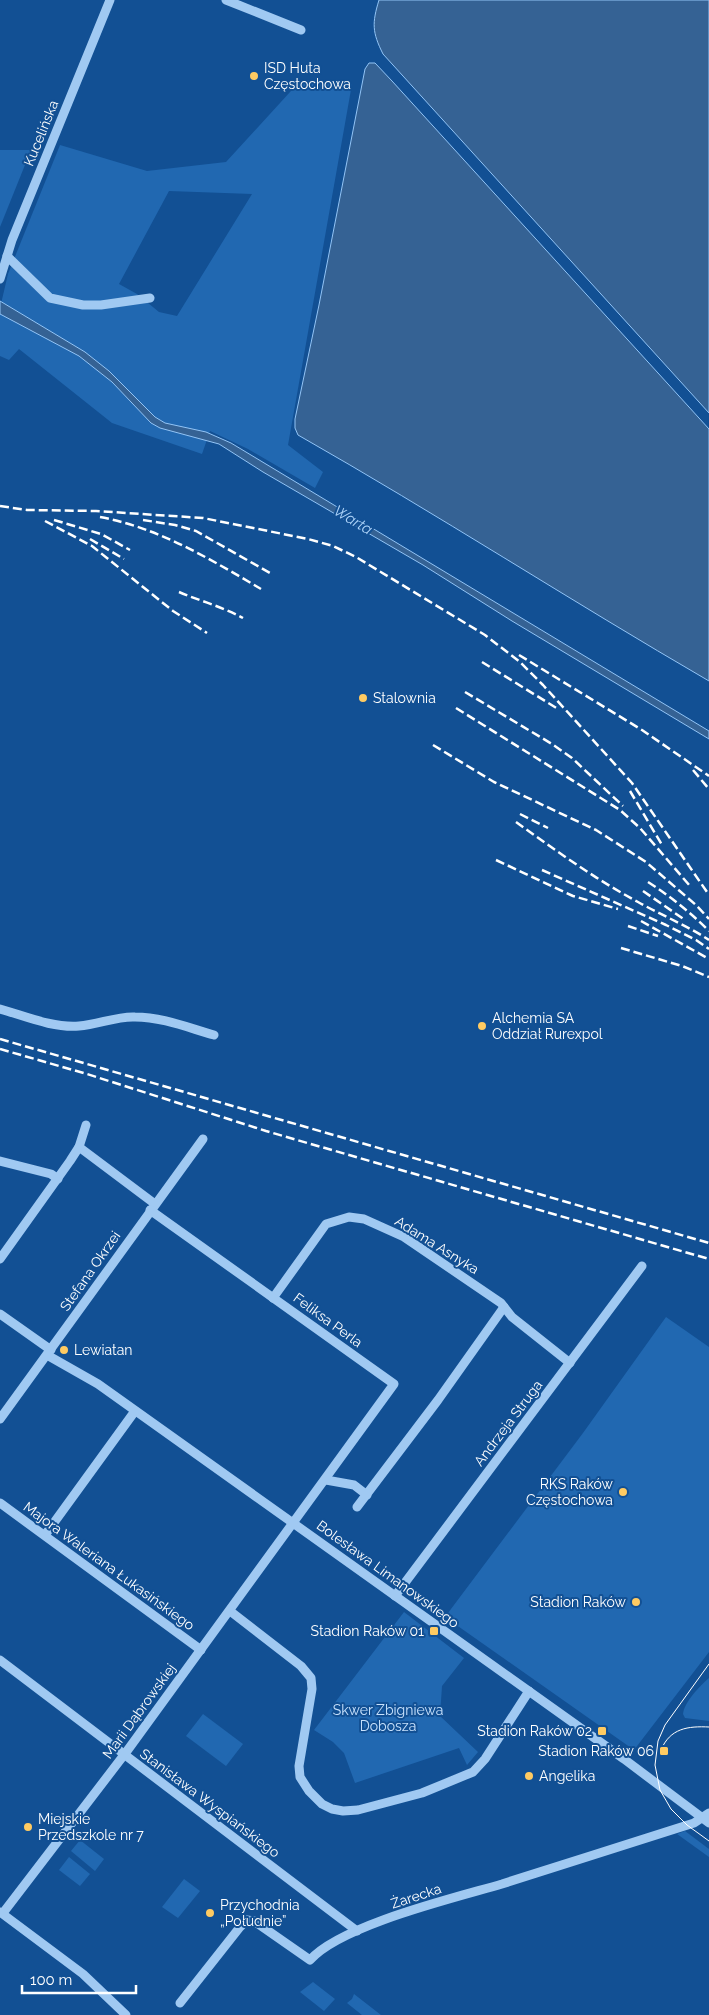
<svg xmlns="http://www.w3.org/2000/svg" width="709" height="2015" font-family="Raleway,sans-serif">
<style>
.green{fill:#2168b1;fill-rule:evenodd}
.water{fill:#356294;stroke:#92c4f6}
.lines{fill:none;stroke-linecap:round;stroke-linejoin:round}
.minor{stroke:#a0c9f2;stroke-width:9}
.tram{stroke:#fff;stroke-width:1}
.rail{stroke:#fff;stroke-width:2.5;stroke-dasharray:9 4;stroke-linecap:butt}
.poi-dot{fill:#ffcb62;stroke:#125094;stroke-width:2}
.labels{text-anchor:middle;stroke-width:4;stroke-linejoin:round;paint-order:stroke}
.poi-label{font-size:14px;fill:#fff;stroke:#125094;text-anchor:start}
.street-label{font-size:14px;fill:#fff;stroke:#125094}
.park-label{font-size:14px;fill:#c8e2fd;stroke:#125094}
.water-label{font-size:15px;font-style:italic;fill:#add3f9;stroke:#125094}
</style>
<rect width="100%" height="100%" fill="#125094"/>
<g class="green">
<path d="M301 80 352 84 288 445 323 472 315 488 248 449 210 431 202 454 112 423 19 349 9 360 0 356V308L8 274 60 145 147 171 226 162ZM169 191 252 194 177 316 159 312 137 294 119 284Z"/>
<path d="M0 150H31L0 227Z"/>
<path d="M666 1317 709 1347V1652L634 1750 445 1617 583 1433Z"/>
<path d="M404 1612 464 1658 442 1686 440 1716 478 1752 467 1765 459 1748 355 1783 344 1753 333 1742 314 1730Z"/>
<path d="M709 1678V1721L685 1718 683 1714C684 1702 700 1686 709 1678Z"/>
<path d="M203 1714 243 1744 226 1766 186 1736Z"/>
<path d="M685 1831 709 1849V1857L677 1834Z"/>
<path d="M80 1840 104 1859 95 1871 71 1851Z"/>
<path d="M69 1857 90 1874 80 1886 59 1870Z"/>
<path d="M184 1879 200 1891 178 1918 162 1907Z"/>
<path d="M313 1982 335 1999 324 2011 300 1992Z"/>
<path d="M354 1994 381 2015H362L347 2003 352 1999Z"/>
</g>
<g class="water">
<path d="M379 0H709V413L383 54C372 32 372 23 379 0Z"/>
<path d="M369 63H375L392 81 709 429V681C571 601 437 514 298 435L295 428V419L319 305 365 69Z"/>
<path d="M0 301 85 352 109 371 155 417 165 423 206 432 231 443 709 731V739L512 621 423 565 263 472 219 444 160 428 151 423 112 382 79 356 0 314Z"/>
</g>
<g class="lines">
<g class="minor">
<path d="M226 0 301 30"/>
<path d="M7 256 50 298 83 305H101L150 298"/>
<path d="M0 279 12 240 110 0"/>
<path d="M0 1009C25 1016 52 1028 79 1026 98 1025 116 1016 135 1017 162 1017 189 1028 214 1035"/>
<path d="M79 1147 155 1204"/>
<path d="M0 1161 51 1174 58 1179"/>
<path d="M0 1259 70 1161 79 1147 86 1125"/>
<path d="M273 1298 326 1224 349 1217 364 1219 404 1237 501 1303 512 1317 570 1363"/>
<path d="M0 1314 51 1350"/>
<path d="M47 1355 98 1384 624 1759 709 1823"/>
<path d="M0 1419 203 1139"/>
<path d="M326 1480 354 1485 367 1495"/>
<path d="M0 1503 201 1650"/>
<path d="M357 1507 438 1400 504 1307"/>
<path d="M45 1535 135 1411"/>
<path d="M395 1596 642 1266"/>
<path d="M230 1611 301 1666 311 1678 312 1689 299 1766 300 1777 309 1791 322 1804 332 1809 343 1811 358 1810 422 1793 473 1772 485 1759 529 1691"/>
<path d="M0 1660 357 1931"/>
<path d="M0 1912 83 1974 126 2015"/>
<path d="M3 1913 127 1751 394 1384 150 1210"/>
<path d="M180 2003 240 1927 247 1920 254 1921 310 1960C341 1925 454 1898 502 1884 560 1866 617 1847 675 1829L694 1823 709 1813"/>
</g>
<g class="tram">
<path d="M709 1664 665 1725 658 1741 655 1765 660 1790 671 1809 687 1825 709 1841"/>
<path d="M661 1750C670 1728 688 1726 709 1727"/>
</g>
<g class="rail">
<path d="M0 506 27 510 96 511 203 518 308 539 333 546 356 557 485 635 520 662 543 685 632 783 709 895"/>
<path d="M100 517C159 528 210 559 261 589"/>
<path d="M54 520 101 534 130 550"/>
<path d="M143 520 175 525 196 531 270 573"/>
<path d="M45 521 92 546 173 611 207 633"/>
<path d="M90 539 124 559"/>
<path d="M179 592C200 601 223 607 243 618"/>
<path d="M519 655 642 730 709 776"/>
<path d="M482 662 558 709"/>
<path d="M465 692 552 744 572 758 623 806"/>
<path d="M456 708 620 810 640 828 690 886"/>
<path d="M433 745 494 782 596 830 646 862 696 905 709 919"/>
<path d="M693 770 709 789"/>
<path d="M630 791 662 845"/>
<path d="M520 814 548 828"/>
<path d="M516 822C555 850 595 879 638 902 661 915 686 925 709 940"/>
<path d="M496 860 573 896 618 909"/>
<path d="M542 870 666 925 696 940 709 949"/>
<path d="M648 882C671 897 690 912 709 931"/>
<path d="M643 891 685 920"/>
<path d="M641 921 709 959"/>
<path d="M628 926 658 936"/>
<path d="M621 948 682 966 709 977"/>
<path d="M0 1039 709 1243"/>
<path d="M0 1049 87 1074 266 1131 709 1259"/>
</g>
</g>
<g class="poi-dot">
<circle cx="254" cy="76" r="5"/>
<circle cx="363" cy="698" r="5"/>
<circle cx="482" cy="1026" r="5"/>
<circle cx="64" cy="1350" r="5"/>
<circle cx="623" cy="1492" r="5"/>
<circle cx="636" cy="1602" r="5"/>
<rect x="429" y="1626" width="10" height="10" rx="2.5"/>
<rect x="597" y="1726" width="10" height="10" rx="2.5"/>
<rect x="659" y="1746" width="10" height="10" rx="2.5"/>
<circle cx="529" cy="1776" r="5"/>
<circle cx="28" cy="1827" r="5"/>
<circle cx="210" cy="1913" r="5"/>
</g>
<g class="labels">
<g class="poi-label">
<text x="264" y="73">ISD Huta<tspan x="264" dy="16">Częstochowa</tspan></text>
<text x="373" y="703">Stalownia</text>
<text x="492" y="1023">Alchemia SA<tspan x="492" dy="16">Oddział Rurexpol</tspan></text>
<text x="74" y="1355">Lewiatan</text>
<text x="613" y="1489" text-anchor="end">RKS Raków<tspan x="613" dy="16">Częstochowa</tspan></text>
<text x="626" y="1607" text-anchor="end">Stadion Raków</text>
<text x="424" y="1636" text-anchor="end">Stadion Raków 01</text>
<text x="592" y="1736" text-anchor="end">Stadion Raków 02</text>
<text x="654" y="1756" text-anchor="end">Stadion Raków 06</text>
<text x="539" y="1781">Angelika</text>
<text x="38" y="1824">Miejskie<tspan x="38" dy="16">Przedszkole nr 7</tspan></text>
<text x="220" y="1910">Przychodnia<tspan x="220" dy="16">„Południe”</tspan></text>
</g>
<g class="street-label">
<text transform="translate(41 133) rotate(-68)" y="5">Kucelińska</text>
<text transform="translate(437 1245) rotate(32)" y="5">Adama Asnyka</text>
<text transform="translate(90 1271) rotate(-55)" y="5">Stefana Okrzei</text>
<text transform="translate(328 1320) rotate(36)" y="5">Feliksa Perla</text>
<text transform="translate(508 1423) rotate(-53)" y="5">Andrzeja Struga</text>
<text transform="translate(109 1566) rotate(36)" y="5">Majora Waleriana Łukasińskiego</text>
<text transform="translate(388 1574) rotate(36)" y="5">Bolesława Limanowskiego</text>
<text transform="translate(139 1711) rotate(-54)" y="5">Marii Dąbrowskiej</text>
<text transform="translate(210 1803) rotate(37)" y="5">Stanisława Wyspiańskiego</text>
<text transform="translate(416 1896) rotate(-18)" y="5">Żarecka</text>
</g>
<g class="park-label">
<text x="388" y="1715">Skwer Zbigniewa<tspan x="388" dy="16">Dobosza</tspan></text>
</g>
<g class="water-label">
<text transform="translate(353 520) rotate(31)" y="5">Warta</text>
</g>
</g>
<path d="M22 1985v8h114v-8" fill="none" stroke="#ffffff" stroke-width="2.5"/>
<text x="30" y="1985" font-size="15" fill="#ffffff" stroke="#125094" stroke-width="4" paint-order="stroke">100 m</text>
</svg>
